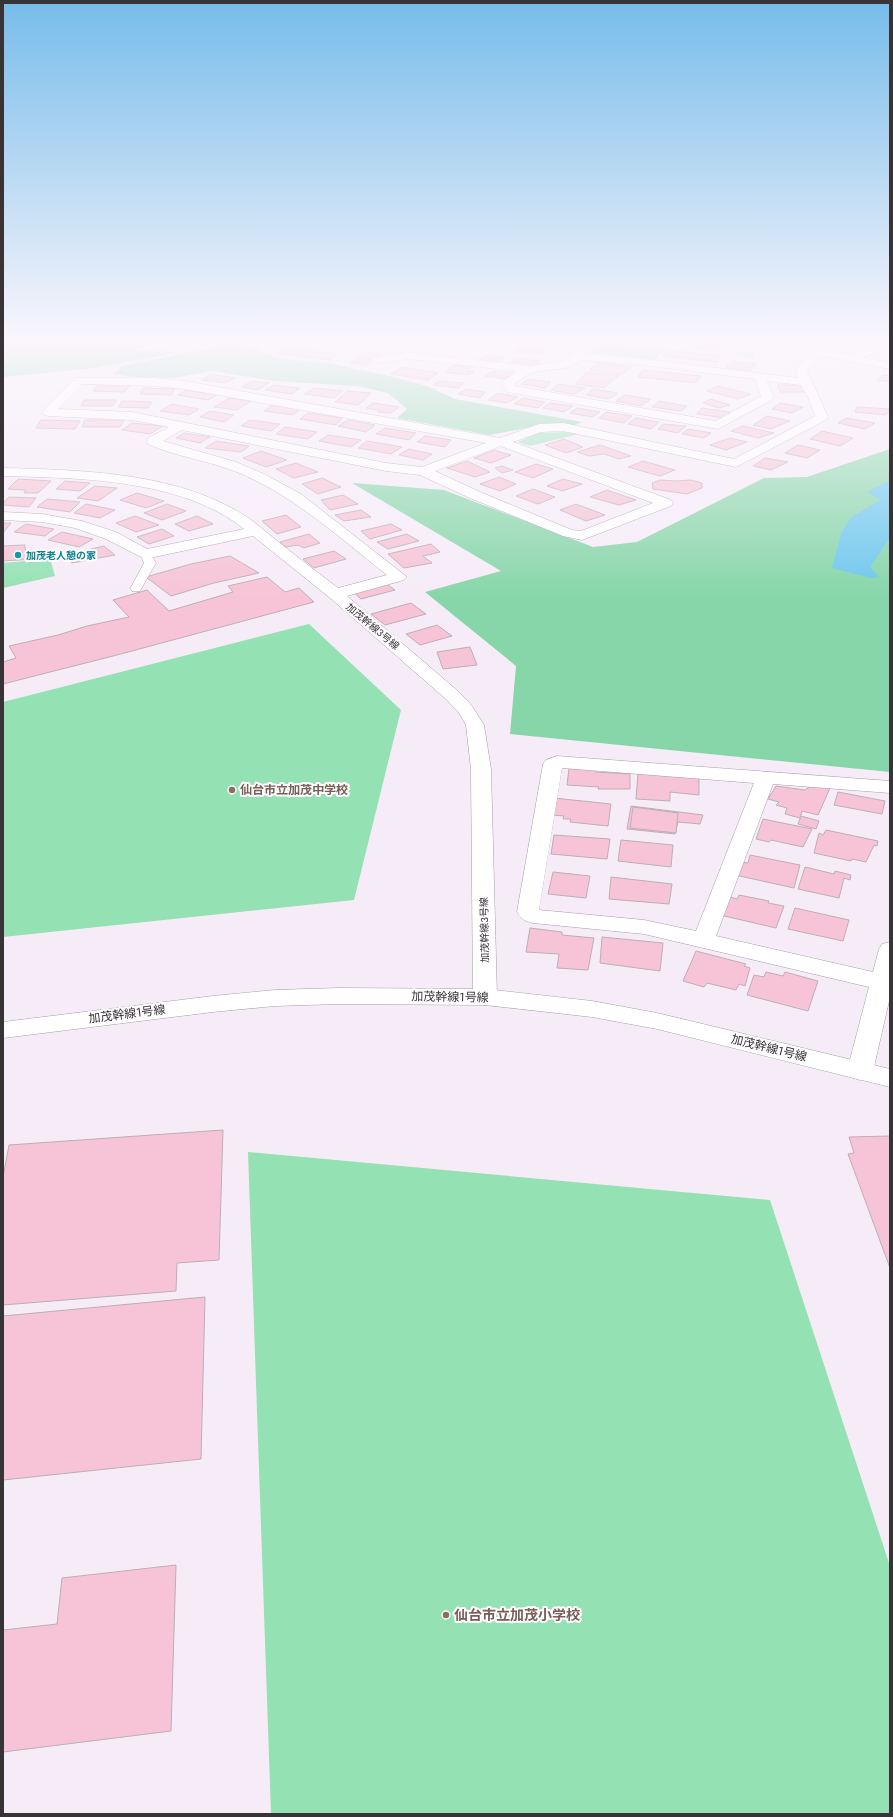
<svg xmlns="http://www.w3.org/2000/svg" width="893" height="1817" font-family="Jost,'Noto Sans JP',sans-serif">
<style>
.green{fill:#94e1b4}
.forest{fill:#87d6a9}
.water{fill:#6cc7ed}
.building{fill:#f6c4d6;stroke:#beaeb4}
.lines{fill:none;stroke-linecap:round;stroke-linejoin:round}
.service-casing{stroke:#a79da8;stroke-width:1}
.minor-casing{stroke:#a79da8;stroke-width:1}
.tertiary-casing{stroke:#a79da8;stroke-width:1}
.service{fill:#fff;fill-rule:evenodd}
.minor{fill:#fff;fill-rule:evenodd}
.tertiary{fill:#fff;fill-rule:evenodd}
.culture-dot{fill:#0f9aa8;stroke:#fefcff;stroke-width:1.5}
.education-dot{fill:#8d6e63;stroke:#fefcff;stroke-width:1.5}
.labels{text-anchor:middle;stroke-width:4;stroke-linejoin:round;paint-order:stroke}
.far-culture-label{font-size:10px;font-weight:bold;fill:#0d838f;stroke:#fefcff;text-anchor:start}
.far-street-label{font-size:10px;fill:#373337;stroke:#fefcff}
.education-label{font-size:12px;font-weight:bold;fill:#785e54;stroke:#fefcff;text-anchor:start}
.street-label{font-size:12px;fill:#373337;stroke:#fefcff}
.near-education-label{font-size:14px;font-weight:bold;fill:#785e54;stroke:#fefcff;text-anchor:start}
</style>
<rect width="100%" height="100%" fill="#f6ecf8"/>
<g class="green">
<path d="M598 343 665 349 655 360 596 354 590 351Z"/>
<path d="M567 432 579 434 530 446 518 442 538 433Z"/>
<path d="M50 559 55 576 3 588V563Z"/>
<path d="M309 624 401 710 354 900 3 937V702Z"/>
<path d="M248 1152 770 1200 890 1566V1814H271Z"/>
</g>
<g class="forest">
<path d="M3 343H146L151 344 131 350 181 352 86 369 3 377Z"/>
<path d="M226 345 254 348 268 355 290 360 328 363 385 375 427 386 455 399 582 422 575 425H542L490 435 397 418 407 409 388 393 357 386 274 381 212 371 173 378 133 377 114 374 122 366Z"/>
<path d="M890 449V772L510 734 516 666 425 592 501 571 352 483 444 490 593 547 637 542 764 478 807 477Z"/>
</g>
<path class="water" d="M886 482H890V538L870 567 879 577 871 578 832 568 841 534 850 518 880 500 867 492Z"/>
<g class="building">
<path d="M699 343H706L720 345 715 351 694 349Z"/>
<path d="M519 347 545 349 543 354 516 352Z"/>
<path d="M285 348 337 354 331 360 278 354Z"/>
<path d="M668 350 720 356 717 362 663 356Z"/>
<path d="M366 352 381 354 365 365 349 363Z"/>
<path d="M739 352 754 354 752 357 737 355Z"/>
<path d="M487 356 505 357 499 362 480 360Z"/>
<path d="M515 358 541 361 536 366 510 364Z"/>
<path d="M732 361 756 364 750 371 726 368Z"/>
<path d="M599 362 631 367 621 375 590 370Z"/>
<path d="M454 365 473 367 467 371 474 372 468 375 445 372Z"/>
<path d="M402 367 438 373 428 380 391 374Z"/>
<path d="M643 370 701 376 696 383 638 377Z"/>
<path d="M495 371 513 373 505 379 485 376Z"/>
<path d="M587 372 618 376 604 388 575 384Z"/>
<path d="M211 374 235 378 225 383 202 380Z"/>
<path d="M883 375 890 376V382L877 380Z"/>
<path d="M529 379 551 382 545 388 521 384Z"/>
<path d="M252 381 269 383 258 390 242 387Z"/>
<path d="M439 381 464 383 459 388 433 385Z"/>
<path d="M558 384 585 388 574 394 551 390Z"/>
<path d="M274 385 300 388 291 394 265 390Z"/>
<path d="M778 385H802L805 392H780Z"/>
<path d="M97 386H129L125 392 93 391Z"/>
<path d="M718 386 751 394 738 399 707 391Z"/>
<path d="M143 388 175 389 171 395 140 394Z"/>
<path d="M315 388 343 391 334 398 304 394Z"/>
<path d="M466 389 485 392 480 398 458 394Z"/>
<path d="M593 389 618 393 609 399 586 395Z"/>
<path d="M187 390 217 395 208 400 178 395Z"/>
<path d="M347 391 371 393 358 405 335 402Z"/>
<path d="M498 393 518 397 507 403 488 400Z"/>
<path d="M625 395 651 399 641 406 616 401Z"/>
<path d="M229 398 251 401 237 410 214 407Z"/>
<path d="M523 398 545 402 538 408 514 404Z"/>
<path d="M711 399 730 405 719 408 703 403Z"/>
<path d="M84 400H117L112 406H81Z"/>
<path d="M122 401 152 402 148 408 118 407Z"/>
<path d="M659 401 687 406 681 411 652 407Z"/>
<path d="M373 403 399 407 391 413 378 412V410L366 408Z"/>
<path d="M550 403 573 406 564 412 543 408Z"/>
<path d="M780 403 803 407 792 413 772 409Z"/>
<path d="M172 404 199 409 189 415 160 411Z"/>
<path d="M272 405 300 409 293 415 264 411Z"/>
<path d="M857 407 890 409 886 415 855 412Z"/>
<path d="M577 408 600 412 592 417 570 413Z"/>
<path d="M702 408 730 412 724 418 697 414Z"/>
<path d="M210 411 234 415 224 422 200 417Z"/>
<path d="M606 412 632 416 624 423 599 418Z"/>
<path d="M308 413 342 418 336 425 300 419Z"/>
<path d="M767 416 790 421 771 429 753 425Z"/>
<path d="M635 418 659 422 651 429 628 424Z"/>
<path d="M846 418 875 423 865 429 838 423Z"/>
<path d="M41 420 80 421 75 429 36 428Z"/>
<path d="M85 420H124L120 427H82Z"/>
<path d="M250 420 280 424 271 431 241 426Z"/>
<path d="M348 420 375 425 366 432 338 426Z"/>
<path d="M132 423 163 426 150 434 122 430Z"/>
<path d="M663 424 686 426 678 433 658 429Z"/>
<path d="M743 426 774 433 758 438 731 431Z"/>
<path d="M285 427 317 432 308 439 276 434Z"/>
<path d="M385 428 416 433 409 440 376 434Z"/>
<path d="M688 429 711 433 704 438 682 434Z"/>
<path d="M822 431 853 438 840 446 810 439Z"/>
<path d="M184 433 210 437 200 443 176 438Z"/>
<path d="M328 435 361 440 351 447 319 441Z"/>
<path d="M425 436 451 440 445 447 417 442Z"/>
<path d="M730 438 747 442 726 450 710 445Z"/>
<path d="M564 439 583 447 566 453 545 445Z"/>
<path d="M216 441 249 446 241 452 205 448Z"/>
<path d="M367 441 402 447 391 454 358 448Z"/>
<path d="M600 445 631 456 619 459 604 454 589 456 577 452Z"/>
<path d="M798 445 820 450 807 458 785 453Z"/>
<path d="M409 449 432 454 423 460 399 455Z"/>
<path d="M494 450 511 455 491 463 474 458Z"/>
<path d="M261 451 287 460 266 467 243 458Z"/>
<path d="M765 458 788 462 771 470 753 466Z"/>
<path d="M467 461 490 472 475 477 447 468Z"/>
<path d="M643 461 675 470 660 476 628 467Z"/>
<path d="M296 463 318 472 294 478 276 469Z"/>
<path d="M536 464 553 469 533 478 515 472Z"/>
<path d="M502 466 513 470 502 473 495 468Z"/>
<path d="M499 477 516 484 500 491 480 484Z"/>
<path d="M322 478 341 487 318 494 302 484Z"/>
<path d="M18 479 51 481 38 493H24L26 490 8 489Z"/>
<path d="M563 479 582 484 563 491 547 486Z"/>
<path d="M660 480 676 481 691 480 702 483V488L687 494 653 489 652 483Z"/>
<path d="M65 481 90 483 80 491 56 489Z"/>
<path d="M95 486 117 488 98 501 77 498Z"/>
<path d="M533 489 555 497 538 504 516 496Z"/>
<path d="M607 490 636 500 619 505 590 497Z"/>
<path d="M137 493 164 501 146 508 120 500Z"/>
<path d="M343 495 358 504 330 510 321 500Z"/>
<path d="M9 497 36 498 29 507 3 505V503Z"/>
<path d="M47 499 80 502 70 512 37 507Z"/>
<path d="M86 504 115 510 100 518 74 513Z"/>
<path d="M167 504 186 511 162 520 144 513Z"/>
<path d="M576 504 605 515 586 521 560 510Z"/>
<path d="M361 510 371 517 344 521 335 515Z"/>
<path d="M286 515 301 527 277 534 262 521Z"/>
<path d="M135 516 159 525 136 532 116 523Z"/>
<path d="M197 516 213 524 189 531 175 524Z"/>
<path d="M3 523H11L3 533Z"/>
<path d="M26 524 54 529 45 536 14 532Z"/>
<path d="M391 524 402 530 370 539 361 531Z"/>
<path d="M162 529 174 536 149 544 137 537Z"/>
<path d="M62 532 93 539 79 547 48 540Z"/>
<path d="M309 534 320 543 304 548 298 545 286 547 280 542Z"/>
<path d="M407 534 419 541 388 549 377 542Z"/>
<path d="M431 544 440 552 423 556 432 563 404 568 388 554Z"/>
<path d="M25 545V550H33L35 559 3 561V546Z"/>
<path d="M104 546 115 555 72 563 65 555Z"/>
<path d="M334 551 346 559 314 568 303 559Z"/>
<path d="M230 556 259 573 214 583 171 596 146 577 191 564Z"/>
<path d="M267 577 285 592 299 588 314 602 117 655 3 684V662L16 658 9 646 58 635 87 626 129 617 113 600 147 590 169 611 233 592 228 586Z"/>
<path d="M382 581 395 590 361 599 350 589Z"/>
<path d="M411 603 426 614 385 625 371 614Z"/>
<path d="M437 625 452 636 420 645 406 634Z"/>
<path d="M470 647 477 665 443 669 437 652Z"/>
<path d="M569 768 595 770V772L630 774V789H598L599 787 567 785Z"/>
<path d="M638 773 699 778V795L670 792V801L636 799Z"/>
<path d="M810 784 830 788 818 815 802 811 800 818 785 814 787 808 776 805 779 802 768 799 776 786 805 790 808 788Z"/>
<path d="M838 792 885 801 882 814 834 805Z"/>
<path d="M554 798 611 804 608 826 570 822 571 819H563L564 816 551 815Z"/>
<path d="M631 806 703 815 700 824 678 822 675 834 627 829Z"/>
<path d="M633 807 678 813 676 833 630 828Z"/>
<path d="M801 816 819 821 816 829 798 824Z"/>
<path d="M763 819 812 829 803 847 771 840 769 842 756 839Z"/>
<path d="M826 830 878 841 877 846 874 845 866 862 852 859 851 861 814 853 819 833 823 835Z"/>
<path d="M554 835 610 839 607 859 551 854Z"/>
<path d="M621 840 673 845 671 867 618 861Z"/>
<path d="M750 855 800 865 794 888 735 875 740 862 748 863Z"/>
<path d="M805 867 834 874 835 871 851 875 850 880 844 878 839 898 798 889Z"/>
<path d="M553 872 590 876 586 898 548 894Z"/>
<path d="M611 877 672 884 669 904 609 899Z"/>
<path d="M739 895 769 901 768 903 784 906 776 928 720 915 727 896 737 899Z"/>
<path d="M795 908 849 920 843 941 788 929Z"/>
<path d="M530 928 562 932V935L594 938 588 970 557 968 559 954 526 952Z"/>
<path d="M602 937 663 943 660 971 600 963Z"/>
<path d="M696 951 746 964 744 966 750 968 745 986 739 984 736 990 707 983 704 987 683 981Z"/>
<path d="M766 972 783 976 785 972 818 981 808 1011 747 995 754 975 764 977Z"/>
<path d="M223 1130 219 1260 177 1263 176 1291 3 1305V1177L9 1145Z"/>
<path d="M890 1136V1268L848 1154 854 1153 849 1137Z"/>
<path d="M205 1297 201 1459 3 1480V1316Z"/>
<path d="M176 1565 171 1731 3 1752V1630L57 1624 62 1578Z"/>
</g>
<g class="lines">
<defs>
<path id="service" d="M145 551 149 552 156 563 140 591H132L130 589 144 563 140 554Z"/>
<g id="minor">
<path d="M435 343H445V344L440 347 436 346Z"/>
<path d="M578 343H589L585 353 644 359 798 378 795 370 797 368 814 350H822L824 352 822 354 807 370 828 417 826 420 736 467 563 431 541 432 513 442 671 500 673 503 671 506 582 540 563 536 470 498 420 475 386 471 182 430 163 441 236 462 264 474 301 494 407 577 404 580 347 596 459 692 472 706 484 725 491 769 497 997 493 1003 485 1005 477 1003 473 997 471 769 466 725 459 713 447 700 329 597 253 536 145 559 106 539 75 528 42 522 3 520V512L42 514 82 521 116 532 147 549 244 529C182 479 79 478 3 476V468C83 470 178 472 247 517 257 524 266 532 276 540 296 556 317 572 338 588L387 575C342 540 299 500 246 476 215 461 178 458 148 444L147 441 148 438 169 427 132 420 48 416 44 415 42 412 75 378H154L185 381 500 438 539 424 563 423 734 459 815 416 808 397 801 385 767 381 774 397 772 400 718 429 507 392 501 383 517 371 410 359 376 363 370 360 376 357 410 353 530 366 563 361 573 354ZM581 360 644 365 755 379 761 396 716 421 515 386 514 384 532 372 566 368ZM82 384 154 386 185 389 486 443 422 467 386 463 132 412 58 409ZM501 446 653 503 581 531 572 530 480 492 435 471Z"/>
<path d="M872 343H883L881 349 857 361H849L847 359 849 357 872 345Z"/>
<path d="M557 756 890 781V793L773 784 716 936 873 972 879 949 882 944 890 942V997L873 1071 869 1077 860 1080 851 1077 847 1071 869 987 644 934 533 923C525 921 521 919 517 912L543 764 546 760ZM562 768 754 783 696 931 644 920 539 910Z"/>
</g>
<g id="tertiary">
<path d="M767 343H791L890 363V369L772 346Z"/>
<path d="M339 988 485 989 592 1001 657 1013 890 1069V1087L657 1029 592 1017 485 1005 339 1004 275 1006 213 1012 3 1038V1022L213 996 275 990Z"/>
</g>
</defs>
<use href="#service" class="service-casing"/>
<use href="#minor" class="minor-casing"/>
<use href="#tertiary" class="tertiary-casing"/>
<use href="#service" class="service"/>
<use href="#minor" class="minor"/>
<use href="#tertiary" class="tertiary"/>
</g>
<linearGradient id="sky" x2="0" y2="1"><stop stop-color="#76bcea"/><stop offset="0.57" stop-color="#fbf6fc"/><stop offset="1" stop-color="#fbf6fc" stop-opacity="0"/></linearGradient>
<rect width="893" height="598" fill="url(#sky)"/>
<circle class="culture-dot" cx="18" cy="555" r="4"/>
<g class="education-dot">
<circle cx="232" cy="790" r="4"/>
<circle cx="446" cy="1615" r="4"/>
</g>
<g class="labels">
<g class="far-culture-label">
<text x="26" y="559">加茂老人憩の家</text>
</g>
<g class="far-street-label">
<text transform="translate(373 626) rotate(40)" y="4">加茂幹線３号線</text>
<text transform="translate(484 930) rotate(-91)" y="4">加茂幹線３号線</text>
</g>
<g class="education-label">
<text x="240" y="794">仙台市立加茂中学校</text>
</g>
<g class="street-label">
<text transform="translate(450 997) rotate(1)" y="4">加茂幹線1号線</text>
<text transform="translate(127 1014) rotate(-7)" y="4">加茂幹線1号線</text>
<text transform="translate(769 1048) rotate(14)" y="4">加茂幹線1号線</text>
</g>
<g class="near-education-label">
<text x="454" y="1620">仙台市立加茂小学校</text>
</g>
</g>
<rect width="893" height="1817" fill="none" stroke="#373337" stroke-width="8"/>
</svg>
